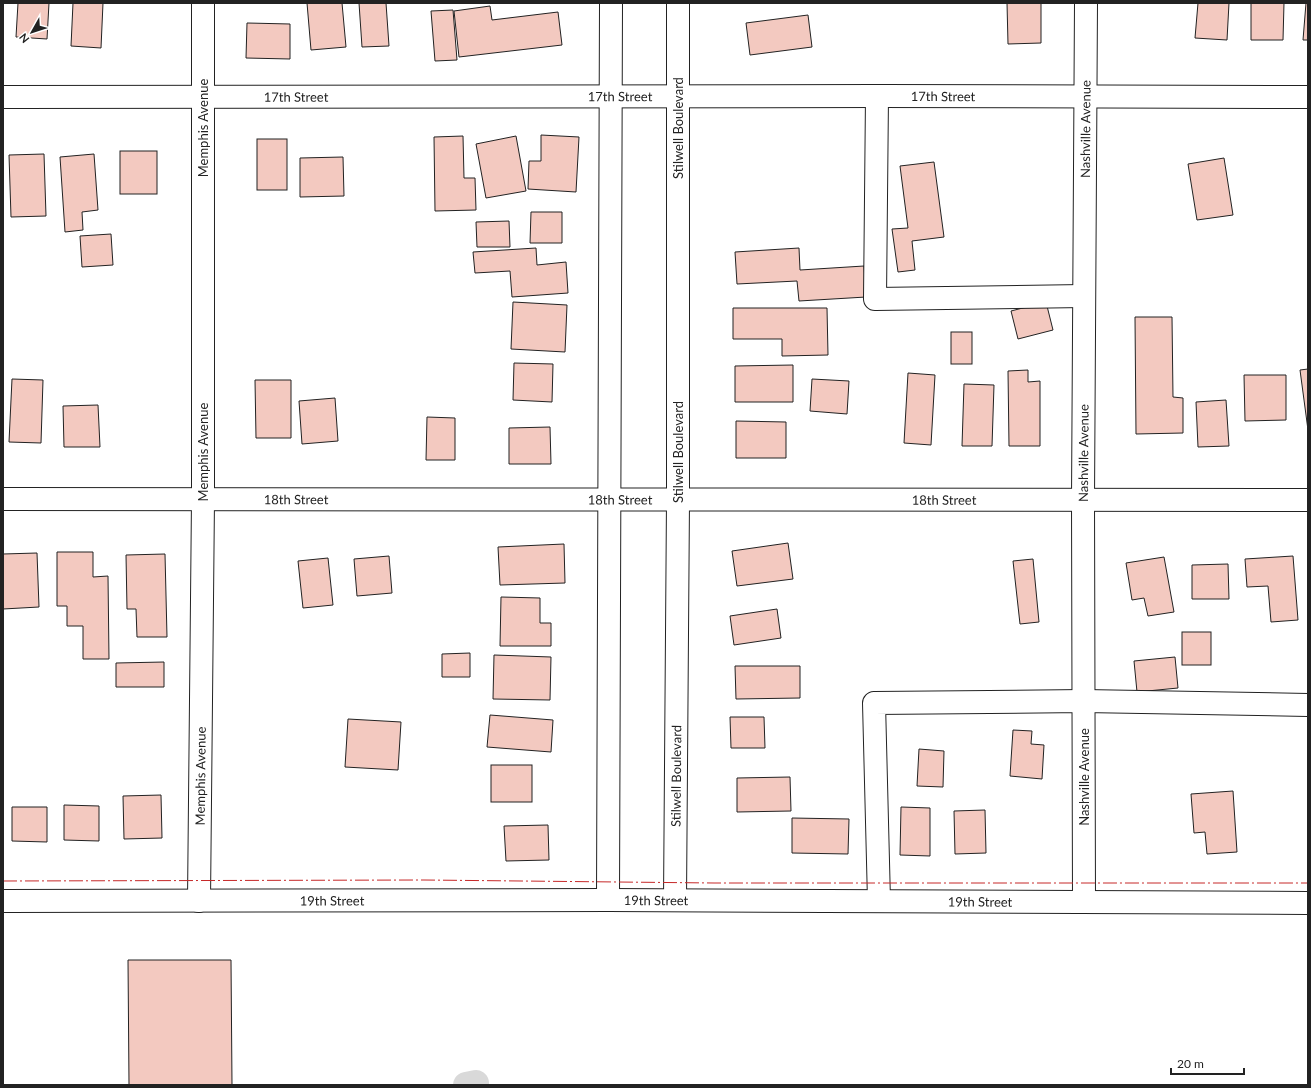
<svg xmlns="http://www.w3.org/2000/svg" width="1311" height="1088" font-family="Lato,sans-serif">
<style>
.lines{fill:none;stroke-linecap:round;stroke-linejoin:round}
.canal{stroke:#d9d9d9;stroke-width:26}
.building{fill:#f3c9c0;stroke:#222}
.minor-casing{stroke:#222;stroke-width:24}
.minor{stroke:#fff;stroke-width:22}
.power{stroke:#c62828;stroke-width:1;stroke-dasharray:14 3 2 3;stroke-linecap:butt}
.labels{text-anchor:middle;stroke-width:3;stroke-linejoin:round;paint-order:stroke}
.street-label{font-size:13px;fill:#222;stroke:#fff}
</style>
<rect width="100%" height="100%" fill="#fff"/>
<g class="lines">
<path class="canal" d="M466 1085 476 1083V1085"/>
</g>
<g class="building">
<path d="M18 3H49L47 39 16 37Z"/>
<path d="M73 3H103L101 48 71 46Z"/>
<path d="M307 3H342L346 47 311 50Z"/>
<path d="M359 3H386L389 46 362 47Z"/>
<path d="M1007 3H1041V43L1008 44Z"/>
<path d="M1198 3H1229L1227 40 1195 38Z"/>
<path d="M1251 3H1284L1283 40H1251Z"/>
<path d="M1306 3H1308V40H1303Z"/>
<path d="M490 6 492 20 558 12 562 45 459 57 454 11Z"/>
<path d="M453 10 457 60 435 61 431 11Z"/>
<path d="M808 15 812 47 750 55 746 23Z"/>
<path d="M247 23 290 24V59L246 58Z"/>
<path d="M541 135 579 137 576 192 528 189 529 161H541Z"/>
<path d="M463 136 464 178H475L476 210 435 211 434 137Z"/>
<path d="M516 136 526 191 486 198 476 144Z"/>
<rect x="257" y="139" width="30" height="51"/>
<rect x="120" y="151" width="37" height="43"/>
<path d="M44 154 46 216 11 217 9 155Z"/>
<path d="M94 154 98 210 82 212 83 230 65 232 60 157Z"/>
<path d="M343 157 344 196 300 197V158Z"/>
<path d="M1224 158 1233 215 1197 220 1188 164Z"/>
<path d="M934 162 944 237 912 241 915 270 898 272 892 229 908 228 900 166Z"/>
<path d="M531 212H562V243H530Z"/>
<path d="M509 221 510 247H477L476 222Z"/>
<path d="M111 234 113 265 82 267 80 236Z"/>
<path d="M536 248 537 265 566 262 568 293 512 297 510 271 475 273 473 252Z"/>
<path d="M799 248 800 270 864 266 866 297 799 301 797 281 737 284 735 252Z"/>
<path d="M513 302 567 305 565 352 511 349Z"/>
<path d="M1046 302 1053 330 1018 339 1011 311Z"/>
<path d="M733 308H827L828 355 782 356V339H733Z"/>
<path d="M1135 317H1172L1173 397 1183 398V433L1136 434Z"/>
<rect x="951" y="332" width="21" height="32"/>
<path d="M514 363 553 364 552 402 513 400Z"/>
<path d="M793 365V402H735V366Z"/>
<path d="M1308 369V430L1300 370Z"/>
<path d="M1028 370V382L1040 381V446H1009L1008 371Z"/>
<path d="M908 373 935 375 931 445 904 443Z"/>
<path d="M1244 375H1286V420L1245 421Z"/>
<path d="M12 379 43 380 41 443 9 442Z"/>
<path d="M812 379 849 381 847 414 810 411Z"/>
<path d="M255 380H291V438H256Z"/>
<path d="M964 384 994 385 992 446H962Z"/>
<path d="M335 398 338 441 302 444 299 401Z"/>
<path d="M1226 400 1229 446 1198 447 1196 402Z"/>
<path d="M98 405 100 447H64L63 406Z"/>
<path d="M427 417 455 418V460H426Z"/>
<path d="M736 421 786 422V458H736Z"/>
<path d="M550 427 551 464H509V428Z"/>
<path d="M788 543 793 579 737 586 732 551Z"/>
<path d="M564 544 565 583 500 585 498 547Z"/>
<path d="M57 552H93V577L108 576 109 659H83V626H67V606H57Z"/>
<path d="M37 553 39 607 3 609V554Z"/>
<path d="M165 554 167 637H137L136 609H127L126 555Z"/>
<path d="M389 556 392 593 357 596 354 559Z"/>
<path d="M1293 556 1298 620 1271 622 1268 586 1247 587 1245 559Z"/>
<path d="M1164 557 1174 612 1148 616 1144 598 1132 600 1126 563Z"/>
<path d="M328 558 333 605 303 608 298 561Z"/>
<path d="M1033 559 1039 622 1020 624 1013 561Z"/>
<path d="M1228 564 1229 599H1192V565Z"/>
<path d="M501 597 540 598V623H551V646H500Z"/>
<path d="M777 609 781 638 734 645 730 616Z"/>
<rect x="1182" y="632" width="29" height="33"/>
<path d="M470 653V677H442V654Z"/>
<path d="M494 655 551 657 550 700 493 699Z"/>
<path d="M1175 657 1178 688 1137 692 1134 661Z"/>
<path d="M164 662V687H116V663Z"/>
<path d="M735 666H800V698L736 699Z"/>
<path d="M490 715 553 720 551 752 487 747Z"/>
<path d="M730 717H764L765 748H731Z"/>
<path d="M348 719 401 722 398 770 345 767Z"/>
<path d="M1013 730 1032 731 1031 744 1044 745 1042 779 1010 776Z"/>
<path d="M919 749 944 751 943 787 917 786Z"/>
<rect x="491" y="765" width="41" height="37"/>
<path d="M790 777 791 811 737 812V778Z"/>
<path d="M1233 791 1237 852 1207 854 1205 832 1194 833 1191 794Z"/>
<path d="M161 795 162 838 124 839 123 796Z"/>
<path d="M64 805 99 806V841L64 840Z"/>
<path d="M12 807H47V842L12 841Z"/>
<path d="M901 807 930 808V856L900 855Z"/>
<path d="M985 810 986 853 955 854 954 811Z"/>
<path d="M792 818 849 819 848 854 792 853Z"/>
<path d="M548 825 549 860 506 861 504 826Z"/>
<path d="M128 960H231L232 1085H129Z"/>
</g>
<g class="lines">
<defs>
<g id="minor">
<path d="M877 96 875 299 1084 296"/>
<path id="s1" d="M3 97 877 96 1308 97"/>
<path id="s2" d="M3 499 1308 500"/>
<path d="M608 900 611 3"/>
<path id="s3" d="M675 900 678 500V3"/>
<path id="s4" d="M3 901 608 900 1308 903"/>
<path id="s5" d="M199 901 203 499V3"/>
<path d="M879 901 874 703 1084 701 1308 705"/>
<path id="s6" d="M1084 902 1083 499 1086 3"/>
</g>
</defs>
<use href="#minor" class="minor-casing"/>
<use href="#minor" class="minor"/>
<path class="power" d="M3 881 424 880 714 883H1308"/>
</g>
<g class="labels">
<g class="street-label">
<text dy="5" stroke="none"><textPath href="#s1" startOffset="617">17th Street</textPath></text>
<text dy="5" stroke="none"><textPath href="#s1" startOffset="940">17th Street</textPath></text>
<text dy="5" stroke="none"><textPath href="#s1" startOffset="293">17th Street</textPath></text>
<text transform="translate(203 128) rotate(-90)" y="5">Memphis Avenue</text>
<text transform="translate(678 128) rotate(-90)" y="5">Stilwell Boulevard</text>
<text dy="5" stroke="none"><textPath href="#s6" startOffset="773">Nashville Avenue</textPath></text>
<text dy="5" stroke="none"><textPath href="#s5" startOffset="449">Memphis Avenue</textPath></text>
<text dy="5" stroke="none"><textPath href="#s3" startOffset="448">Stilwell Boulevard</textPath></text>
<text dy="5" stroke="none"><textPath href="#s6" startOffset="449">Nashville Avenue</textPath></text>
<text dy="5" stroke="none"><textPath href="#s2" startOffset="941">18th Street</textPath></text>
<text dy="5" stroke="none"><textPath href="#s2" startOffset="293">18th Street</textPath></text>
<text dy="5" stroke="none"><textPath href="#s2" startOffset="617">18th Street</textPath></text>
<text dy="5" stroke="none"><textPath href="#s5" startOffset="125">Memphis Avenue</textPath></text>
<text dy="5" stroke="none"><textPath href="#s3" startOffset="124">Stilwell Boulevard</textPath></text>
<text transform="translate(1084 777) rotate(-90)" y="5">Nashville Avenue</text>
<text dy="5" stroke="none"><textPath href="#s4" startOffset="329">19th Street</textPath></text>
<text dy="5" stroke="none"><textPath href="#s4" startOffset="653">19th Street</textPath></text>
<text dy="5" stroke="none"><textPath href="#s4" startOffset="977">19th Street</textPath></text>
</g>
</g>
<rect width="1311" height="1088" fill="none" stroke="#222222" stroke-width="8"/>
<g transform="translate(32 32) rotate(231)" stroke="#ffffff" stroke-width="3" paint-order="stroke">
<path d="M0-3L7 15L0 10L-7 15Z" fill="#222222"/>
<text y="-6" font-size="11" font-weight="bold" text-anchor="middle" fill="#222222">N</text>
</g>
<path d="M1171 1068v6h73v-6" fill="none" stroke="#222222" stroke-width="2"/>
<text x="1177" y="1068" font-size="12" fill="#222222" stroke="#ffffff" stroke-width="3" paint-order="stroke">20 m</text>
</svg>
